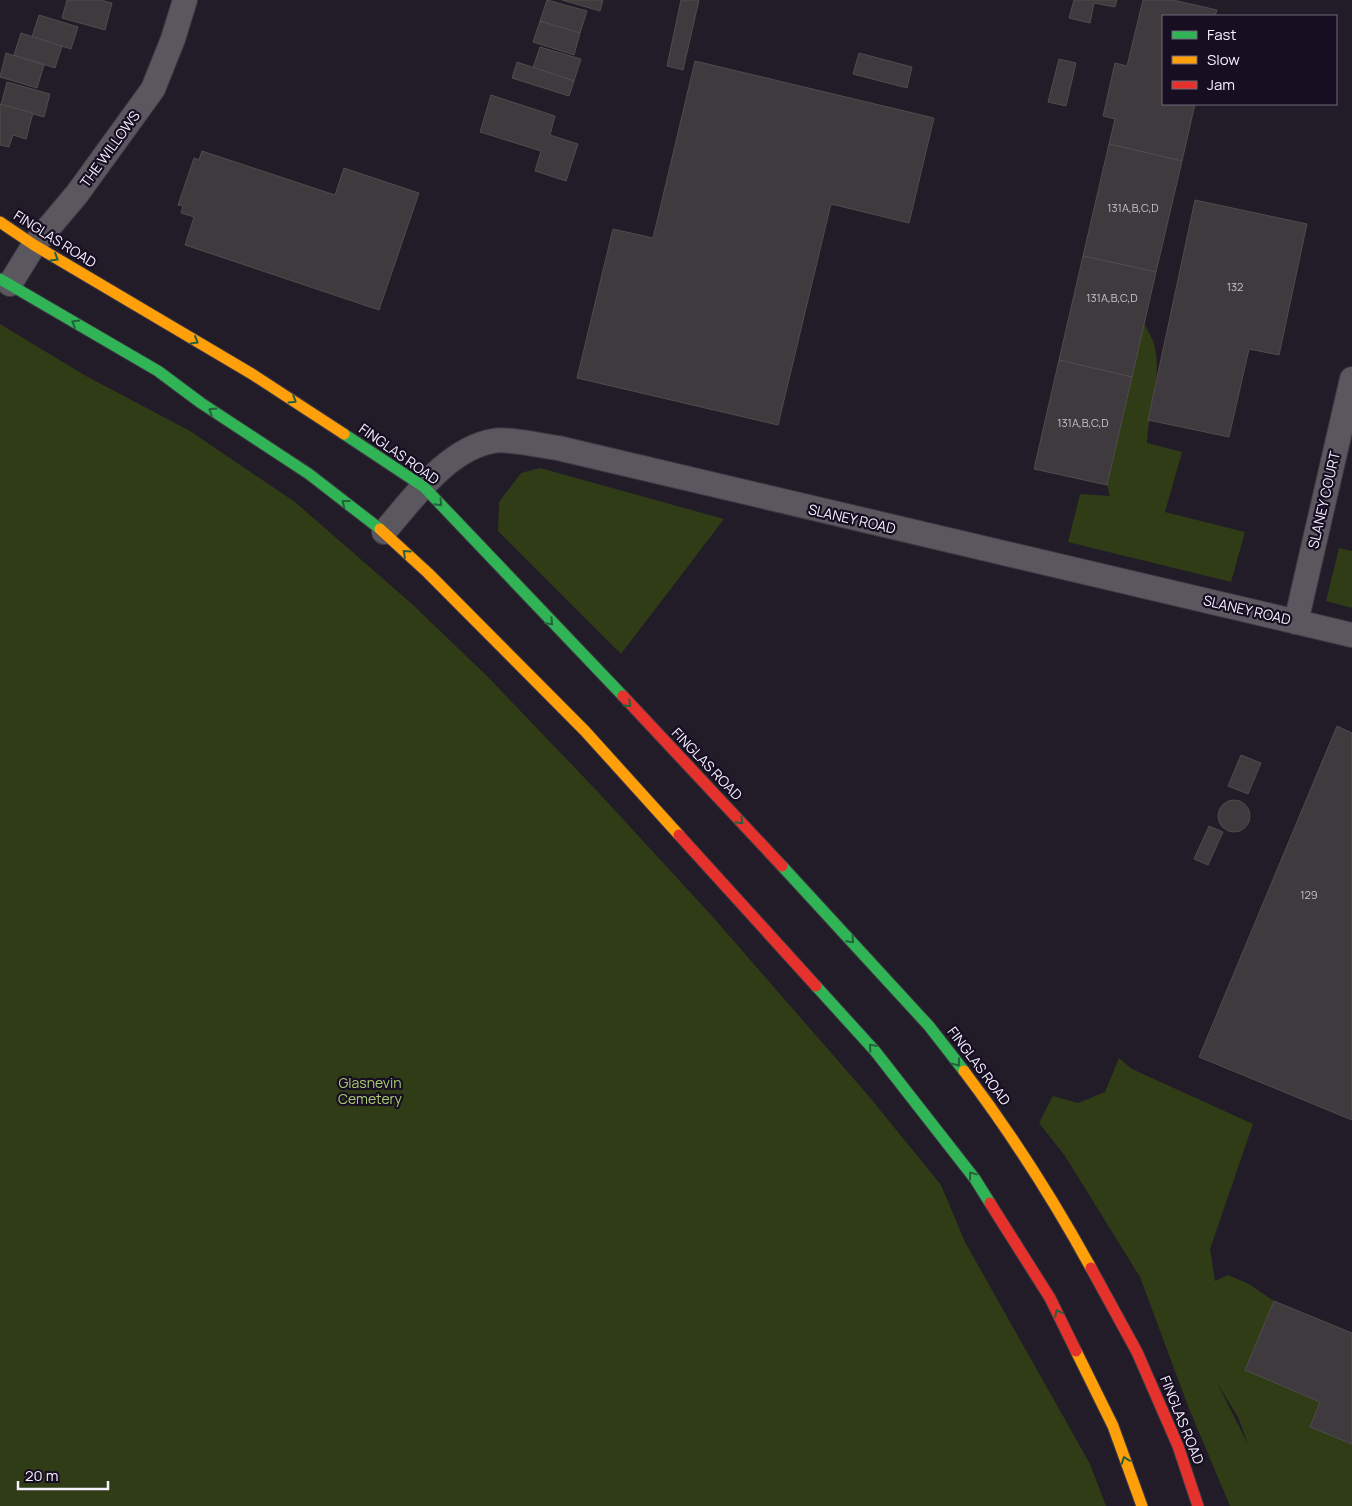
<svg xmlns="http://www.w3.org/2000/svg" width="1352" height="1506" font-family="Manrope,sans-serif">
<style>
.green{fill:#2f3c16;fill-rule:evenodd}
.building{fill:#3f3a3d;stroke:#514b4d}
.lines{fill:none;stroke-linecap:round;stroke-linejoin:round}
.street-casing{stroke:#3e3943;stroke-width:26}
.fast-casing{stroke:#3e3943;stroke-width:13}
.slow-casing{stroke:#3e3943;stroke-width:13}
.jam-casing{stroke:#3e3943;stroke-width:13}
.street{stroke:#5a575f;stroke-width:24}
.fast{stroke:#30b455;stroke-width:11}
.slow{stroke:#ff9f0a;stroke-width:11}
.jam{stroke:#e5322d;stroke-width:11}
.oneway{stroke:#24613c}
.labels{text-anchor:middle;stroke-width:4.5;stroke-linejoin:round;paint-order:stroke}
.number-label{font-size:11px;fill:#c8c3ce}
.street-label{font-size:14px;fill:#f6f1ff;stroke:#170e22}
.park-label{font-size:14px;fill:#aacc72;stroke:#170e22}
</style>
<rect width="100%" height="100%" fill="#211c28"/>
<g class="green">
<path d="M1144 323C1147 330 1152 337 1154 344 1163 376 1148 411 1147 443L1182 452 1165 512 1245 532 1231 582 1068 542 1080 494 1110 496 1107 485Z"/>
<path d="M0 324 86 376 190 431 295 502 412 604 487 676 598 792 712 916 867 1094 941 1185 965 1242 1090 1464 1106 1506H0Z"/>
<path d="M540 468 724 519 621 654 498 531 499 502 521 473Z"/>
<path d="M1339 548 1352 551V608L1326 601Z"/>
<path d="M1119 1058 1132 1069 1253 1124 1210 1249 1215 1281 1228 1275 1249 1284 1274 1301 1248 1371 1320 1402 1310 1427 1352 1444V1506H1230L1188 1406 1140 1277 1065 1156 1039 1123 1053 1096 1078 1103 1105 1092ZM1217 1383 1238 1417 1248 1444Z"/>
</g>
<g class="building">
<path d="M67 0H100L112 3 105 30 62 18Z"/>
<path d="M547 0 587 11 580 33 540 21Z"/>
<path d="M562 0H603L600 11Z"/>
<path d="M681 0H699L683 70 667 66Z"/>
<path d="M1074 0H1117L1115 7 1094 3 1090 23 1069 18Z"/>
<path d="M1143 0H1173L1217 10 1215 16H1163V104H1195L1182 161 1109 144 1115 119 1103 116 1115 63 1127 66Z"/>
<path d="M39 15 78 27 71 49 32 37Z"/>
<path d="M540 21 580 33 574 55 533 42Z"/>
<path d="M21 33 62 46 55 68 14 55Z"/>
<path d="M540 47 581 59 574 81 533 68Z"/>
<path d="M6 53 44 65 37 88 0 77Z"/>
<path d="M859 53 912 67 907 88 853 74Z"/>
<path d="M1059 59 1076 63 1066 106 1048 102Z"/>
<path d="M695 61 934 118 909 223 831 204 778 425 577 378 613 229 653 238Z"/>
<path d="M517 62 574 81 569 96 512 78Z"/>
<path d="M7 82 50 94 44 117 1 105Z"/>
<path d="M491 95 555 116 550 135 578 144 566 181 535 171 541 151 480 132Z"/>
<path d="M0 104 33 113 26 139 13 135 9 147 0 145Z"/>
<path d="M1109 144 1182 161 1156 272 1083 256Z"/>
<path d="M202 151 335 195 344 168 419 193 379 310 185 245 194 217 181 213 183 206 178 205 194 158 199 160Z"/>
<path d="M1195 200 1307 224 1279 355 1249 349 1229 437 1148 420Z"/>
<path d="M1083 256 1156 272 1132 377 1059 360Z"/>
<path d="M1059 360 1132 377 1107 485 1034 469Z"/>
<path d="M1337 726 1352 733V1120L1199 1057Z"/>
<path d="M1241 755 1261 763 1248 794 1228 786Z"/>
<circle cx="1234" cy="816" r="16"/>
<path d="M1209 826 1223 832 1208 865 1194 859Z"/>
<path d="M1274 1301 1352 1333V1444L1310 1427 1320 1402 1245 1370Z"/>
</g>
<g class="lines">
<defs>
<g id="street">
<path d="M10 284 34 245 77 194 153 89 173 39 185 0"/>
<path d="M384 532C413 499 447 449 493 441 507 438 542 446 558 448 822 512 1087 573 1352 635"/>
<path d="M1296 622 1352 379"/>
</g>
<g id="fast">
<path d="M0 279 158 371 201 403 309 474 380 529"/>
<path d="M344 434 424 487 623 696"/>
<path d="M782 866 929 1026 964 1071"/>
<path d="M816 986 875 1051 975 1179 990 1203"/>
</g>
<g id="slow">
<path d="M0 222 34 245 252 374 344 434"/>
<path d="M380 529 428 573 585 731 679 835"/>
<path d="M964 1071C1011 1133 1053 1199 1091 1268"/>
<path d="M1076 1351 1113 1426 1142 1506"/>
</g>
<g id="jam">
<path d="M623 696 782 866"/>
<path d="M679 835 816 986"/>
<path d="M990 1203 1050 1298 1076 1351"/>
<path d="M1091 1268 1137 1352 1178 1446 1198 1506"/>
</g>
</defs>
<use href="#street" class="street-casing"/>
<use href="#fast" class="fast-casing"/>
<use href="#slow" class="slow-casing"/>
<use href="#jam" class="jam-casing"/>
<use href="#street" class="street"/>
<use href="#fast" class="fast"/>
<use href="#slow" class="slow"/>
<use href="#jam" class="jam"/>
</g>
<defs><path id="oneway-chevron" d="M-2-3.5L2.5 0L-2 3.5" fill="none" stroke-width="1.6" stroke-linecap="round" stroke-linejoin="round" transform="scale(1.25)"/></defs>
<g class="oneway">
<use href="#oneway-chevron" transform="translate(55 258) rotate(31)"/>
<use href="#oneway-chevron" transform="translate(75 323) rotate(-150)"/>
<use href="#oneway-chevron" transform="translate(195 341) rotate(30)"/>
<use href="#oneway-chevron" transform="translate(293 400) rotate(32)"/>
<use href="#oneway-chevron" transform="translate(212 411) rotate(-148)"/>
<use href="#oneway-chevron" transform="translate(345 503) rotate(-142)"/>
<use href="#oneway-chevron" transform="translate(439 503) rotate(47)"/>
<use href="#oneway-chevron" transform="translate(406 553) rotate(-138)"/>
<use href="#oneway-chevron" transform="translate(550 622) rotate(46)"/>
<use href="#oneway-chevron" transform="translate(628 704) rotate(46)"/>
<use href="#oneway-chevron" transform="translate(740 821) rotate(47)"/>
<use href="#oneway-chevron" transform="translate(851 940) rotate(47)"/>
<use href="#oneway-chevron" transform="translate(872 1047) rotate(-131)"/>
<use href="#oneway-chevron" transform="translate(957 1063) rotate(53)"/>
<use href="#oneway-chevron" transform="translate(972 1175) rotate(-127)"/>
<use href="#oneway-chevron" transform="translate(1058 1313) rotate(-116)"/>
<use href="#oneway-chevron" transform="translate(1125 1460) rotate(-110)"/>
</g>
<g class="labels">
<g class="number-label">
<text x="1133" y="212">131A,B,C,D</text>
<text x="1235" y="291">132</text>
<text x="1112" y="302">131A,B,C,D</text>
<text x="1083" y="427">131A,B,C,D</text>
<text x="1309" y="899">129</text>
</g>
<g class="street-label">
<text transform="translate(110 149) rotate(-54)" y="5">THE WILLOWS</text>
<text transform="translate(55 239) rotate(32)" y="5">FINGLAS ROAD</text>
<text transform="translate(399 454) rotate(35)" y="5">FINGLAS ROAD</text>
<text transform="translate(1324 500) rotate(-77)" y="5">SLANEY COURT</text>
<text transform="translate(852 519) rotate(13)" y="5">SLANEY ROAD</text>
<text transform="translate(1247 610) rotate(13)" y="5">SLANEY ROAD</text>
<text transform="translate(707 764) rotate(46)" y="5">FINGLAS ROAD</text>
<text transform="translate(979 1066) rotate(53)" y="5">FINGLAS ROAD</text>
<text transform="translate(1182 1420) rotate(68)" y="5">FINGLAS ROAD</text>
</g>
<g class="park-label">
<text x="370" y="1088">Glasnevin<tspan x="370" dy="16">Cemetery</tspan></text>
</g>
</g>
<rect x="1162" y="15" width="175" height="90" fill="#170e22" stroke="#70697a"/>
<rect x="1172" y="31" width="25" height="8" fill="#30b455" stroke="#70697a"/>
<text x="1207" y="40" font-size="15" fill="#f6f1ff">Fast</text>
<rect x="1172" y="56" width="25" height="8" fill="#ff9f0a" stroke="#70697a"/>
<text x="1207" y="65" font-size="15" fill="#f6f1ff">Slow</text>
<rect x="1172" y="81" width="25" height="8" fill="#e5322d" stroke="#70697a"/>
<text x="1207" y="90" font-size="15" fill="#f6f1ff">Jam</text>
<path d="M18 1481v8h90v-8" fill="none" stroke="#f6f1ff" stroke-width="2.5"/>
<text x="25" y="1481" font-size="15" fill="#f6f1ff" stroke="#170e22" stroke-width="4" paint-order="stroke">20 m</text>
</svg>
